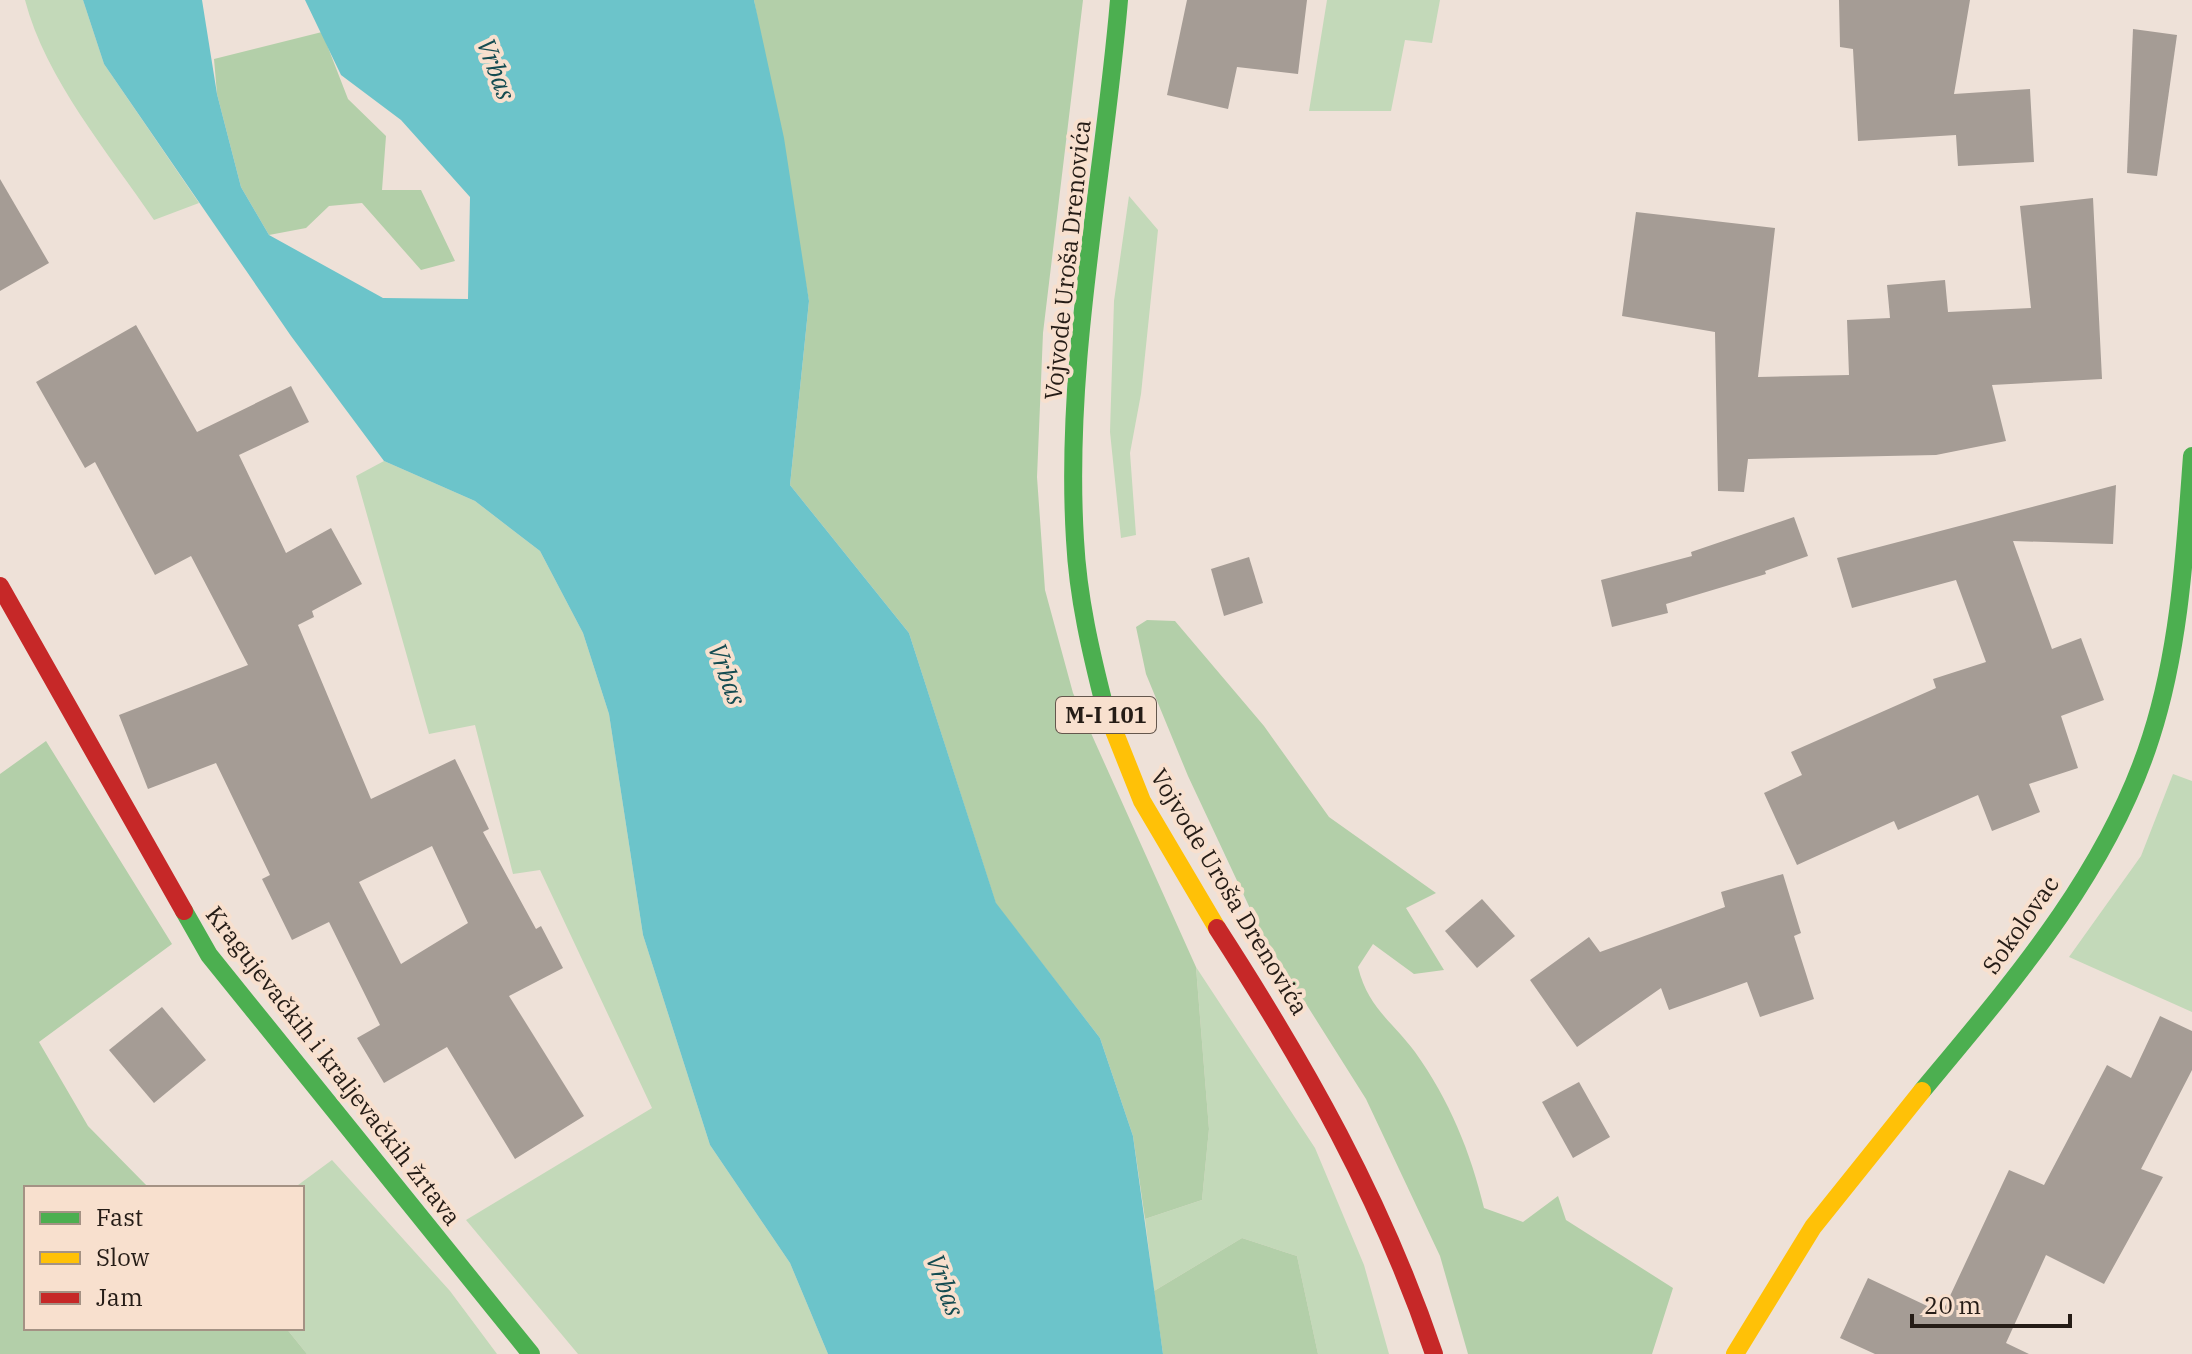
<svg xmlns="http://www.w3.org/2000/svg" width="2192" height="1354" font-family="'IBM Plex Serif',serif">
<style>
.green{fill:#c3d9b9}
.forest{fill:#b3cfa9}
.water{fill:#6cc4ca}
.building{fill:#a59c95;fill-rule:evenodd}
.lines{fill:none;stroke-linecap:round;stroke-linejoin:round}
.fast{stroke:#4caf50;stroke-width:18}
.slow{stroke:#ffc107;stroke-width:18}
.jam{stroke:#c62828;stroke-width:18}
.labels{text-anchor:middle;stroke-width:8;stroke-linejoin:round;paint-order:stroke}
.shield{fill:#f8e0ce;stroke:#64574d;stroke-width:2}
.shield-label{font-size:22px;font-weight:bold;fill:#251c16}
.street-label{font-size:24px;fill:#251c16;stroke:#f8e0ce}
.water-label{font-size:26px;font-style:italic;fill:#144b51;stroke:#f8e0ce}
</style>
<rect width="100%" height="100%" fill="#eee1d8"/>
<g class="green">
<path d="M25 0H83L104 64 199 203 154 220C108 152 46 80 25 0Z"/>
<path d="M1327 0H1440L1432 43 1405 40 1391 111H1309Z"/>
<path d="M1129 196 1158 230 1141 394 1130 453 1136 535 1121 538 1110 432 1114 301Z"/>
<path d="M384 461 475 501 540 551 583 633 609 714 643 935 710 1145 790 1263 828 1354H578L466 1220 652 1108 540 870 513 874 475 725 429 734 356 476Z"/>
<path d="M2173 774 2192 781V1012L2069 957 2141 856Z"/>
<path d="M1196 967 1315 1148 1364 1265 1389 1354H1318L1297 1256 1242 1238 1154 1291 1145 1219 1202 1200 1209 1129Z"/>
<path d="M332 1160 450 1291 497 1354H307L286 1328H302V1188H294Z"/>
</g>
<g class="forest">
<path d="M754 0H1083L1043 333 1037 477 1045 590 1073 693 1196 967 1209 1129 1202 1200 1145 1219 1133 1136 1100 1038 996 904 909 633 790 485 809 301Z"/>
<path d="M322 32 348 99 386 136 382 190H421L455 261 421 270 362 203 329 206 306 228 269 235 241 187 217 94 214 59Z"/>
<path d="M1147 620 1175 621 1264 726 1329 817 1436 893 1406 908 1444 970 1414 974 1373 944 1358 967C1368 1008 1392 1021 1415 1052 1449 1099 1471 1153 1484 1208L1523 1222 1558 1196 1566 1220 1673 1288 1652 1354H1468L1440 1256 1366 1099 1262 934 1188 776 1146 674 1136 627Z"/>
<path d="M46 741 172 944 39 1042 88 1126 149 1188H26V1328H286L307 1354H0V774Z"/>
<path d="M1242 1238 1297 1256 1318 1354H1163L1154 1291Z"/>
</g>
<path class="water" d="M83 0H202L217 94 241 187 269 235 383 298 468 299 470 197 401 120 341 75 305 0H754L784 138 809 301 790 485 909 633 996 903 1100 1038 1133 1136 1163 1354H828L790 1263 710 1145 643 935 609 714 583 633 540 551 475 501 384 461 291 336 104 64Z"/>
<g class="building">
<path d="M1187 0H1307L1298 74 1237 67 1228 109 1167 95Z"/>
<path d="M1839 0H1970L1954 94 2030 89 2034 162 1958 166 1956 135 1858 141 1853 49 1840 47Z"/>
<path d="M2133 29 2177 35 2157 176 2127 173Z"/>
<path d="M0 179 49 263 0 291Z"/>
<path d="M2093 198 2102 379 1992 385 2006 441 1936 455 1748 459 1744 492 1718 491 1715 332 1622 316 1636 212 1775 228 1758 377 1849 375 1847 320 1890 318 1887 285 1945 280 1948 312 2031 308 2020 206Z"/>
<path d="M136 325 197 432 291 386 309 422 239 455 286 553 331 528 362 584 312 611 314 617 298 625 371 799 455 759 489 829 483 832 536 929 541 926 563 968 509 996 584 1116 515 1159 447 1047 384 1083 357 1038 380 1025 329 922 292 940 262 879 270 875 216 763 148 789 119 715 248 665 191 556 155 575 95 462 85 468 36 382ZM432 846 468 923 401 964 359 882Z"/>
<path d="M2116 485 2113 544 2013 541 2052 649 2081 638 2104 700 2061 716 2078 768 2029 784 2040 812 1992 831 1978 795 1898 830 1894 821 1797 865 1764 793 1802 775 1791 752 1936 688 1933 679 1986 662 1956 580 1852 608 1837 558Z"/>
<path d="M1794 517 1808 556 1765 571 1766 574 1666 604 1668 613 1612 627 1601 580 1692 556 1691 552Z"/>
<path d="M1249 557 1263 603 1224 616 1211 569Z"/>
<path d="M1783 874 1801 933 1794 936 1814 999 1760 1017 1747 982 1669 1010 1661 988 1577 1047 1530 980 1589 937 1600 952 1725 907 1721 892Z"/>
<path d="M1482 899 1515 936 1477 968 1445 931Z"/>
<path d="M162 1007 206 1060 154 1103 109 1050Z"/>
<path d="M2160 1016 2192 1031V1070L2141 1169 2163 1177 2104 1284 2046 1255 2006 1343 2029 1354H1875L1840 1338 1868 1278 1942 1313 2009 1170 2044 1185 2107 1065 2131 1078Z"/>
<path d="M1579 1082 1610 1137 1573 1158 1542 1102Z"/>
</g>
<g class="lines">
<g class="fast">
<path d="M1105 708C1091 653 1078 598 1075 540 1064 360 1104 179 1119 0"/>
<path d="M184 911 209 955 531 1354"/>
<path d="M1922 1091C2011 984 2108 873 2151 737 2180 647 2185 550 2192 456"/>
</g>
<g class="slow">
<path d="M1105 708 1142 801 1217 928"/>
<path d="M1735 1354 1813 1227 1922 1091"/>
</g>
<g class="jam">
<path d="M0 586 184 911"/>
<path d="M1217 928C1305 1064 1382 1200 1434 1354"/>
</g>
</g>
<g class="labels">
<rect class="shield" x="1056" y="697" width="100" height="36" rx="6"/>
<g class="shield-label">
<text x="1106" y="723">M-I 101</text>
</g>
<g class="street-label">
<text transform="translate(1068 260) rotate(-84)" y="8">Vojvode Uroša Drenovića</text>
<text transform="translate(1229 892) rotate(59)" y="8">Vojvode Uroša Drenovića</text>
<text transform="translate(2021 925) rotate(-55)" y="8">Sokolovac</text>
<text transform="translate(333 1066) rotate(52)" y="8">Kragujevačkih i kraljevačkih žrtava</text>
</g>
<g class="water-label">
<text transform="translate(496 69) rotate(69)" y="9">Vrbas</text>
<text transform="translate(727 674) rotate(70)" y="9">Vrbas</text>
<text transform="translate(945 1285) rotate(70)" y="9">Vrbas</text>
</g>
</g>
<rect x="24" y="1186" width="280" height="144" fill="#f8e0ce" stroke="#a49284" stroke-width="2"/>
<rect x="40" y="1212" width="40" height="12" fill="#4caf50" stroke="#a49284" stroke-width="2"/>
<text x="96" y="1226" font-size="24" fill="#251c16">Fast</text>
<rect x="40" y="1252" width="40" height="12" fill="#ffc107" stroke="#a49284" stroke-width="2"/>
<text x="96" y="1266" font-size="24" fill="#251c16">Slow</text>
<rect x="40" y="1292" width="40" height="12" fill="#c62828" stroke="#a49284" stroke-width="2"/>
<text x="96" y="1306" font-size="24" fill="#251c16">Jam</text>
<path d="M1912 1314v12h158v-12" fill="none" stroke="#251c16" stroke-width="4"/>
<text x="1924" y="1314" font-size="24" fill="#251c16" stroke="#f8e0ce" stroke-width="6" paint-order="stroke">20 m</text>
</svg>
